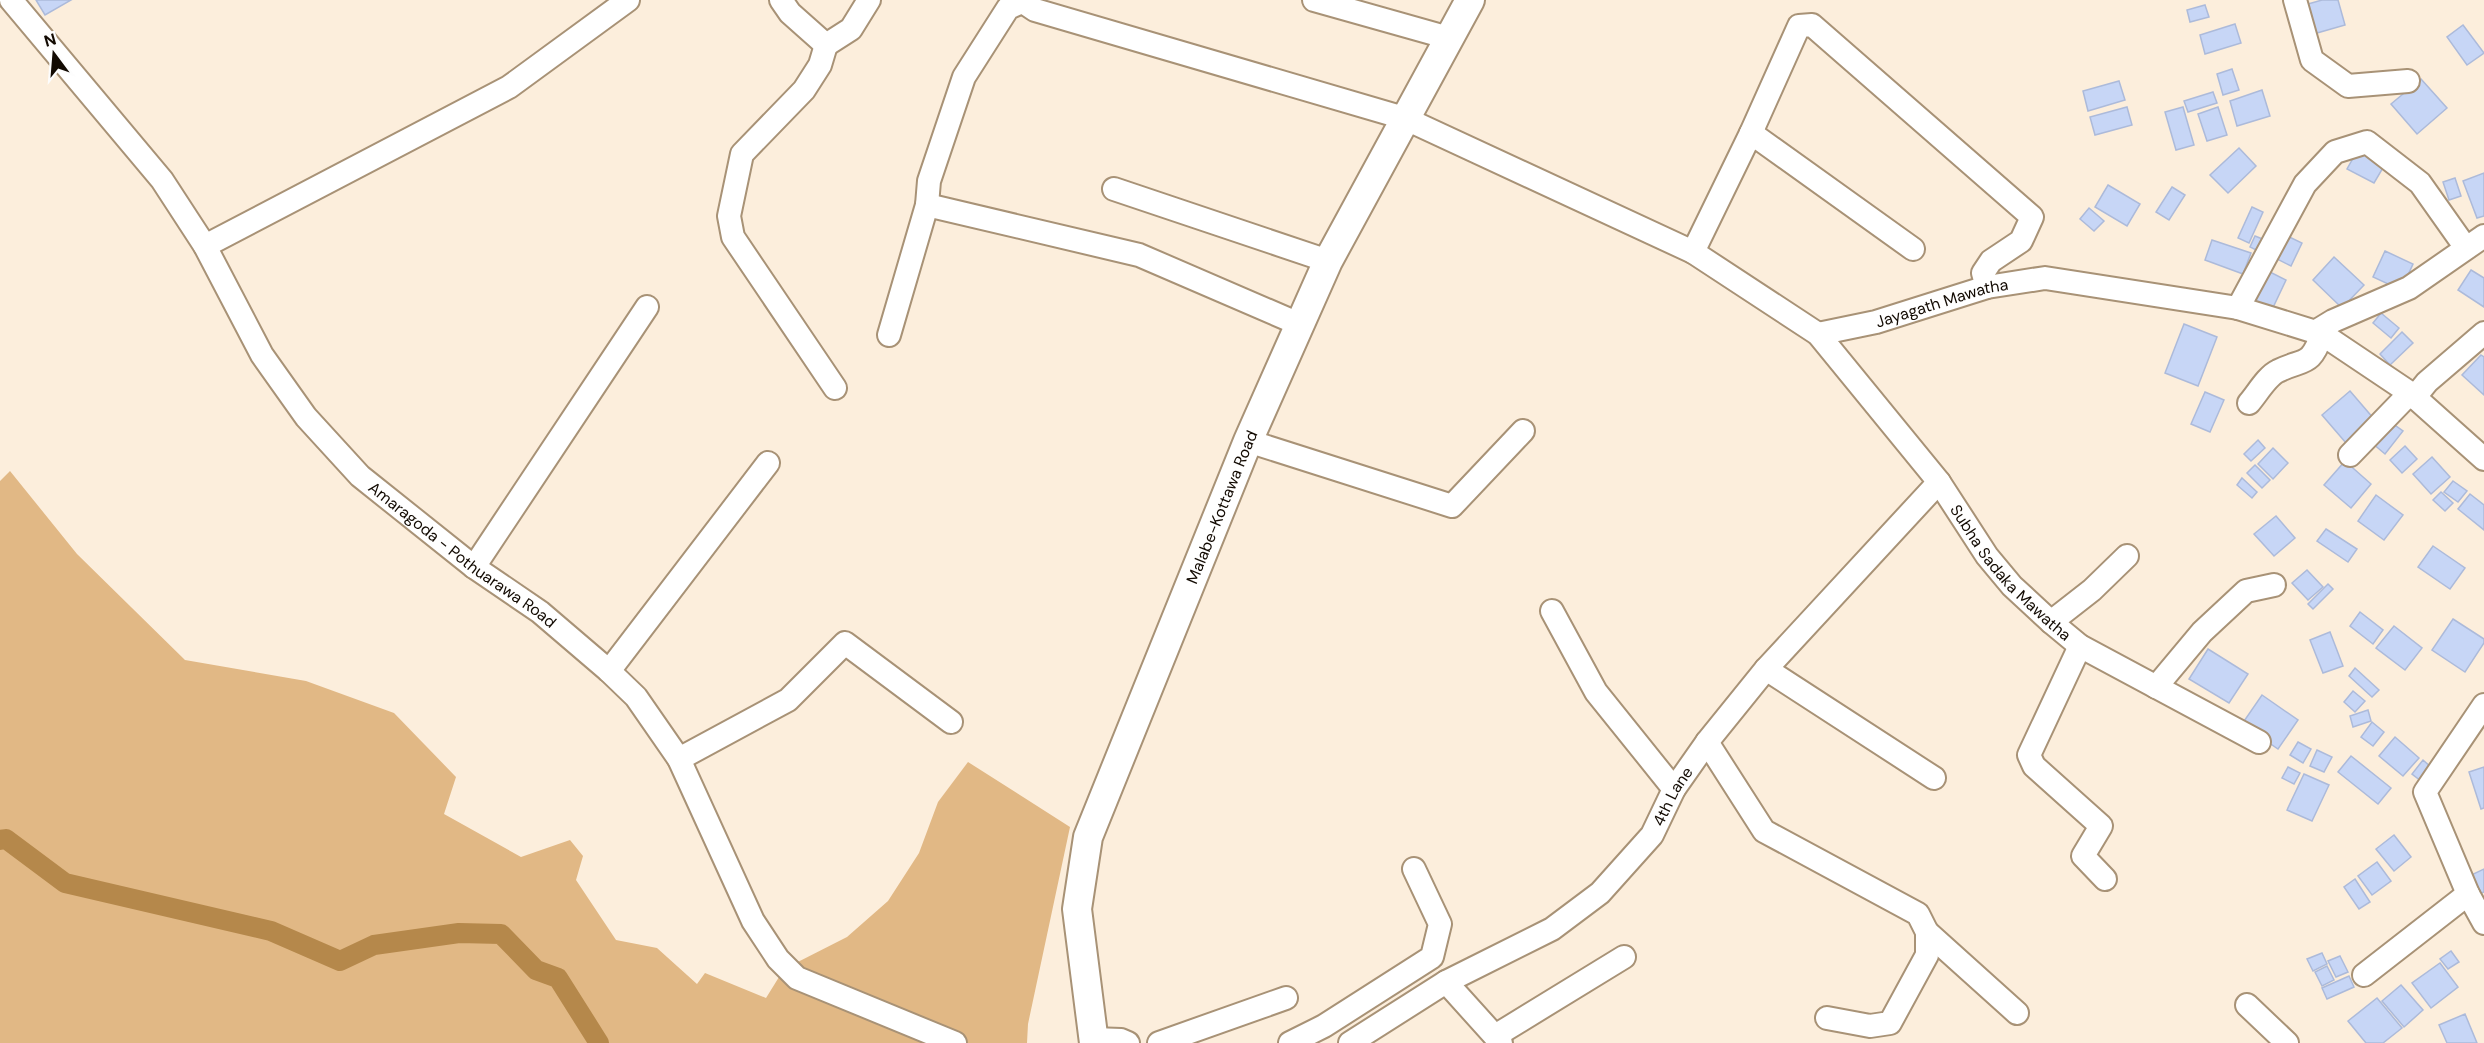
<svg xmlns="http://www.w3.org/2000/svg" width="2484" height="1043" font-family="'DM Sans',sans-serif">
<style>
.green{fill:#e1b885}
.lines{fill:none;stroke-linecap:round;stroke-linejoin:round}
.canal{stroke:#b5884b;stroke-width:20}
.building{fill:#c7d6f6;stroke:#acbada;stroke-width:1.5}
.minor-casing{stroke:#a89276;stroke-width:26}
.major-casing{stroke:#a89276;stroke-width:32}
.minor{stroke:#fff;stroke-width:22}
.major{stroke:#fff;stroke-width:28}
.labels{text-anchor:middle;stroke-width:5;stroke-linejoin:round;paint-order:stroke}
.street-label{font-size:16px;fill:#120a02;stroke:#fdfdfd}
</style>
<rect width="100%" height="100%" fill="#fceedc"/>
<path class="green" d="M10 471 77 554 185 660 306 681 394 713 456 777 444 814 521 857 570 840 583 856 576 880 616 940 657 948 697 984 705 973 766 998 784 969 847 937 888 901 919 853 938 802 968 762 1070 827 1028 1024 1027 1043H0V481Z"/>
<g class="lines">
<path class="canal" d="M0 840 6 839 65 883 271 931 340 961 374 945 459 933 501 934 536 970 558 978 599 1043"/>
</g>
<g class="building">
<path d="M36 0H71L45 15Z"/>
<path d="M2322 0H2338L2345 25 2310 35 2301 6Z"/>
<path d="M2205 5 2209 17 2190 22 2187 10Z"/>
<path d="M2235 24 2241 43 2205 54 2200 35Z"/>
<path d="M2463 25 2484 53 2467 65 2447 37Z"/>
<path d="M2232 69 2239 90 2223 95 2217 74Z"/>
<path d="M2421 79 2447 108 2417 134 2391 104Z"/>
<path d="M2119 81 2125 100 2088 111 2083 91Z"/>
<path d="M2262 90 2270 116 2237 126 2230 101Z"/>
<path d="M2213 92 2217 103 2188 112 2184 101Z"/>
<path d="M2127 107 2132 125 2095 135 2090 117Z"/>
<path d="M2183 107 2194 145 2176 150 2165 112Z"/>
<path d="M2218 107 2227 135 2207 141 2198 114Z"/>
<path d="M2360 146 2387 161 2374 183 2347 169Z"/>
<path d="M2239 148 2256 166 2228 193 2210 175Z"/>
<path d="M2484 173V216L2477 218 2463 181Z"/>
<path d="M2455 178 2461 196 2449 200 2443 182Z"/>
<path d="M2108 185 2140 204 2127 226 2095 207Z"/>
<path d="M2172 187 2185 195 2169 220 2156 212Z"/>
<path d="M2252 207 2263 212 2249 243 2238 238Z"/>
<path d="M2089 208 2104 221 2094 231 2080 219Z"/>
<path d="M2283 234 2302 243 2291 266 2271 256Z"/>
<path d="M2255 236 2265 240 2260 252 2250 247Z"/>
<path d="M2212 240 2251 253 2243 274 2205 260Z"/>
<path d="M2385 251 2413 264 2401 290 2373 277Z"/>
<path d="M2334 257 2364 285 2342 308 2313 280Z"/>
<path d="M2264 269 2286 280 2269 316 2247 306Z"/>
<path d="M2471 270 2484 278V307L2458 290Z"/>
<path d="M2381 313 2399 328 2391 338 2373 323Z"/>
<path d="M2184 324 2217 337 2198 386 2165 373Z"/>
<path d="M2402 332 2413 343 2390 365 2380 354Z"/>
<path d="M2481 355 2484 357V395L2462 375Z"/>
<path d="M2350 391 2374 419 2346 443 2322 415Z"/>
<path d="M2205 392 2224 400 2210 432 2191 424Z"/>
<path d="M2389 421 2403 431 2385 454 2372 443Z"/>
<path d="M2258 440 2265 448 2251 461 2244 454Z"/>
<path d="M2405 446 2417 459 2402 473 2390 460Z"/>
<path d="M2273 448 2288 463 2273 479 2258 464Z"/>
<path d="M2432 457 2450 477 2431 494 2413 474Z"/>
<path d="M2345 461 2371 484 2351 508 2324 485Z"/>
<path d="M2255 465 2270 480 2262 488 2247 473Z"/>
<path d="M2242 478 2257 492 2252 498 2237 485Z"/>
<path d="M2453 481 2467 491 2458 502 2444 492Z"/>
<path d="M2441 492 2453 503 2445 511 2433 500Z"/>
<path d="M2470 494 2484 505V530L2458 509Z"/>
<path d="M2376 495 2403 515 2384 540 2358 521Z"/>
<path d="M2276 516 2295 538 2274 556 2254 534Z"/>
<path d="M2326 529 2357 549 2348 562 2317 541Z"/>
<path d="M2433 546 2465 568 2450 589 2418 567Z"/>
<path d="M2307 570 2323 587 2308 600 2292 583Z"/>
<path d="M2328 584 2333 589 2313 609 2308 604Z"/>
<path d="M2360 612 2383 630 2373 644 2350 626Z"/>
<path d="M2453 619 2484 639V643L2465 672 2432 650Z"/>
<path d="M2394 626 2422 648 2405 670 2376 648Z"/>
<path d="M2330 632 2343 666 2323 673 2310 640Z"/>
<path d="M2208 649 2248 674 2229 703 2189 679Z"/>
<path d="M2355 668 2379 690 2372 697 2349 676Z"/>
<path d="M2353 691 2365 701 2355 712 2344 702Z"/>
<path d="M2262 695 2298 720 2278 749 2242 724Z"/>
<path d="M2368 710 2371 721 2353 727 2350 716Z"/>
<path d="M2372 722 2384 732 2373 746 2361 737Z"/>
<path d="M2395 737 2419 758 2403 776 2379 756Z"/>
<path d="M2298 742 2311 749 2303 763 2290 755Z"/>
<path d="M2317 750 2332 757 2324 772 2310 766Z"/>
<path d="M2351 756 2391 788 2378 804 2338 772Z"/>
<path d="M2423 760 2432 768 2421 781 2412 774Z"/>
<path d="M2288 767 2300 773 2294 784 2282 778Z"/>
<path d="M2484 767V808L2481 809 2469 772Z"/>
<path d="M2304 774 2329 785 2312 821 2287 810Z"/>
<path d="M2394 835 2411 857 2394 871 2376 849Z"/>
<path d="M2377 862 2391 881 2372 895 2358 876Z"/>
<path d="M2484 869V892L2477 895 2469 876Z"/>
<path d="M2355 879 2370 902 2359 909 2344 887Z"/>
<path d="M2451 951 2459 962 2448 969 2440 959Z"/>
<path d="M2322 953 2327 964 2313 971 2307 959Z"/>
<path d="M2340 956 2348 972 2336 977 2328 961Z"/>
<path d="M2440 963 2458 987 2431 1008 2412 983Z"/>
<path d="M2327 966 2334 980 2322 986 2315 972Z"/>
<path d="M2349 976 2354 987 2327 999 2322 988Z"/>
<path d="M2401 985 2423 1010 2404 1027 2382 1001Z"/>
<path d="M2377 998 2402 1028 2383 1043H2366L2348 1021Z"/>
<path d="M2465 1014 2477 1043H2447L2439 1025Z"/>
</g>
<g class="lines">
<defs>
<g id="minor">
<path id="s1" d="M11 0 162 180 205 246 262 355 306 417 360 476 474 567 540 612 609 671 636 697 679 759 753 921 778 959 797 978 955 1043"/>
<path d="M781 0 790 13 826 45 851 29 869 0"/>
<path id="s2" d="M1020 0 1035 10 1404 118 1693 252 1818 334 1939 482 1987 556 2012 586 2051 622 2080 646 2259 742"/>
<path d="M1314 0 1449 38"/>
<path d="M2295 0 2312 60 2348 86 2408 81"/>
<path d="M826 45 820 65 804 90 742 154 729 216 733 237 835 388"/>
<path d="M1751 133 1913 249"/>
<path d="M1114 189 1328 261"/>
<path d="M927 205 1139 255 1299 324"/>
<path d="M205 246 509 87 628 0"/>
<path d="M1693 252 1751 133 1799 26 1812 25 2032 217 2021 241 1991 261 1983 273 1987 287"/>
<path d="M2238 308 2305 184 2335 152 2367 142 2420 183 2466 248"/>
<path d="M2315 332 2333 321 2409 288 2484 236"/>
<path id="s3" d="M1818 334 1876 322 1987 287 2045 278 2238 308 2322 334 2410 393 2484 459"/>
<path d="M889 335 927 205 929 181 964 77 1008 8 1022 2"/>
<path d="M2414 398 2427 382 2484 333"/>
<path d="M2249 403C2257 394 2267 376 2278 371 2304 358 2310 368 2322 334"/>
<path d="M1248 441 1452 506 1523 431"/>
<path d="M2350 455 2410 393"/>
<path d="M474 567 647 307"/>
<path d="M1552 611 1596 692 1674 789"/>
<path d="M2051 622 2092 590 2127 556"/>
<path d="M2080 646 2029 755 2034 766 2101 826 2083 856 2105 879"/>
<path d="M1766 669 1934 778"/>
<path d="M609 671 768 463"/>
<path d="M2156 687 2202 632 2246 591 2274 585"/>
<path d="M2484 705 2425 792 2468 894 2484 923"/>
<path d="M1707 742 1764 831 1918 914 1927 932V955L1890 1023 1870 1026 1827 1018"/>
<path d="M679 759 788 700 845 643 951 722"/>
<path d="M1927 932 2017 1013"/>
<path d="M2364 975 2468 894"/>
<path d="M1446 982 1501 1043"/>
<path d="M2247 1005 2287 1043"/>
<path d="M1495 1036 1624 957"/>
<path d="M1093 1039 1121 1040 1128 1043"/>
<path d="M1159 1043 1286 998"/>
<path d="M1290 1043 1324 1026 1432 957 1440 924 1414 869"/>
<path id="s4" d="M1350 1043 1446 982 1552 929 1600 893 1652 835 1674 789 1707 742 1766 669 1939 482"/>
</g>
<g id="major">
<path id="s5" d="M1094 1043 1077 909 1088 837 1248 441 1328 261 1470 0"/>
</g>
</defs>
<use href="#minor" class="minor-casing"/>
<use href="#major" class="major-casing"/>
<use href="#minor" class="minor"/>
<use href="#major" class="major"/>
</g>
<g class="labels">
<g class="street-label">
<text dy="6" stroke="none"><textPath href="#s3" startOffset="128">Jayagath Mawatha</textPath></text>
<text dy="6" stroke="none"><textPath href="#s5" startOffset="564">Malabe-Kottawa Road</textPath></text>
<text dy="6" stroke="none"><textPath href="#s1" startOffset="722">Amaragoda - Pothuarawa Road</textPath></text>
<text dy="6" stroke="none"><textPath href="#s2" startOffset="1178">Subha Sadaka Mawatha</textPath></text>
<text dy="6" stroke="none"><textPath href="#s4" startOffset="414">4th Lane</textPath></text>
</g>
</g>
<g transform="translate(54 54) rotate(344)" stroke="#fdfdfd" stroke-width="4.5" paint-order="stroke">
<path d="M0-4.5L10 22L0 15L-10 22Z" fill="#120a02"/>
<text y="-9" font-size="16" font-weight="bold" text-anchor="middle" fill="#120a02">N</text>
</g>
</svg>
